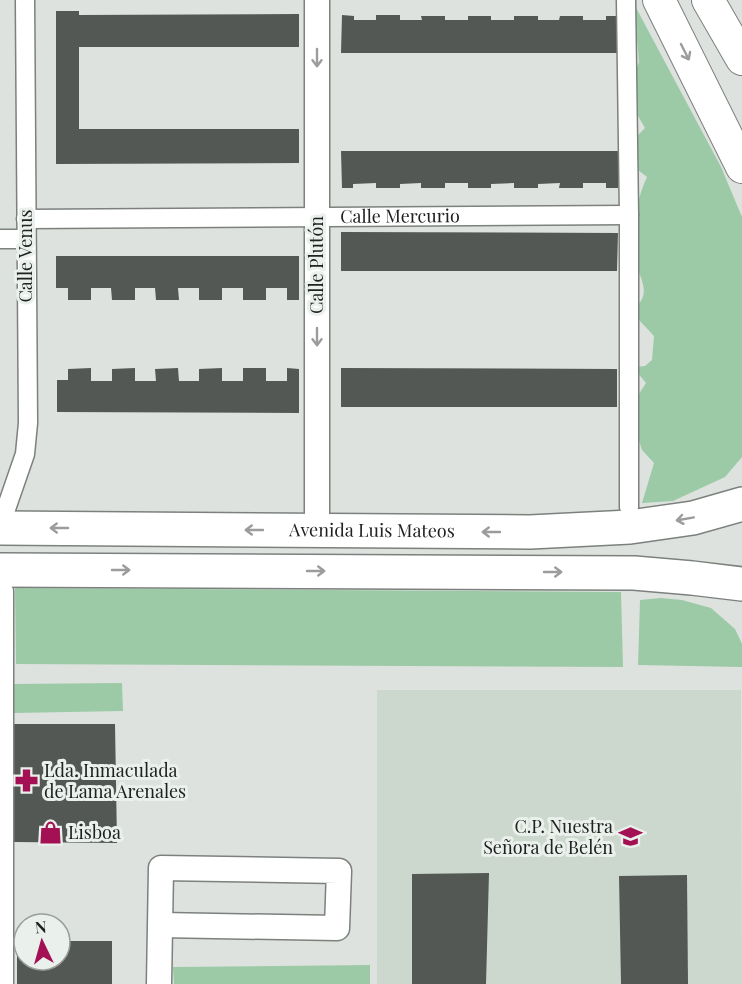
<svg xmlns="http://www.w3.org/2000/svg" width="742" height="984" font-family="'Playfair Display',serif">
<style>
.built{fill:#ccd8ce}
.green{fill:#9ccaa6}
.building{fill:#535854}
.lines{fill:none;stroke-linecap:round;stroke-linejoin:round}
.pedestrian-casing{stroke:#7c817d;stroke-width:21}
.minor-casing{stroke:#7c817d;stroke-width:27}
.tertiary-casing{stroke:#7c817d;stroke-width:34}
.trunk-casing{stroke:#7c817d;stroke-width:36}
.pedestrian{stroke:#fff;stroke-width:18}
.minor{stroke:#fff;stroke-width:24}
.tertiary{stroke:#fff;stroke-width:32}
.trunk{stroke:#fff;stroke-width:33}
.oneway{stroke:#9b9c9b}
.labels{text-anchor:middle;stroke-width:6;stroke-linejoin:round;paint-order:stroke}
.street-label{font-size:18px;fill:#202221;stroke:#eaf0eb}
.poi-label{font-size:18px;fill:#202221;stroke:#eaf0eb;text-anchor:start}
</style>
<rect width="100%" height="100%" fill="#dde2de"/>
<path class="built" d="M377 690H741L742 984H377Z"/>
<g class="green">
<path d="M634 4 721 167 742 217V457L725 477 673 501 642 503 654 463 642 450 636 431 635 400 646 383 637 372 636 367 645 366 652 360 654 336 639 320 637 306C652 291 638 276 635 259 631 233 636 200 647 177L638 170 636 137 645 128 634 109V75L639 62Z"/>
<path d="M15 588 621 592 623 667 16 664Z"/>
<path d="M661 598 682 600 711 608 735 629 742 644V667L638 665 640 600Z"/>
<path d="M122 683 123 711 14 713V684Z"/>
<path d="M370 965V984H174L173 967Z"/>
</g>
<g class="building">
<path d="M56 11H79V15L299 14V47H79V129H299V163L56 164Z"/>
<path d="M342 15 354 16V20H376V15H400V20H422L421 16H445V20H468V16H491V20H514V16H538V20H559L560 16H583V20H606V16H618V53H341Z"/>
<path d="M341 151H618V188H606V183H583V188H559L560 183 538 184V188H514V183L491 184V188H468V183H445V188H421V183L400 184V188H376V183L353 184V188H342Z"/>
<path d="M341 232 618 233 617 271H341Z"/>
<path d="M56 256H299V300H287V288H266V300H243V288H222V300H199V288H178L179 300H156L155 288H135V300H112L111 288H91V300H68V288H56Z"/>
<path d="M91 368V381H112V369L135 368V381H156L155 369 178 368 179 381H199V369L222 368V381H243V368H266V381H287V368L299 369V413L57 412V380H68V369Z"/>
<path d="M341 368 617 369V407H341Z"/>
<path d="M14 724H115L117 843 14 842Z"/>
<path d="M489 873 486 984H412V874Z"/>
<path d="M687 875 688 984H621L619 876Z"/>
<path d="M17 941H24V960H60V941H112V984H17Z"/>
</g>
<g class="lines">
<defs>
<g id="pedestrian">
<path d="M626 0 629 215V507"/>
<path id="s1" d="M26 219 629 215"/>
<path d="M0 239H26"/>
<path d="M6 509 25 454 28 423 25 0"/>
<path d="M4 984V591"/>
</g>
<g id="minor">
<path d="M317 530V0"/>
<path d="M159 984 161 868 339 871 337 928 160 925"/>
</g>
<g id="tertiary">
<path d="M659 0 742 167"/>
<path d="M708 0 742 59"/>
</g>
<g id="trunk">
<path id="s2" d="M0 528 530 532 630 527 693 518 742 504"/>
<path d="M0 570 634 573 692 578 742 584"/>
</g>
</defs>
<use href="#pedestrian" class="pedestrian-casing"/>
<use href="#minor" class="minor-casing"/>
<use href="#tertiary" class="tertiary-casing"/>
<use href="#trunk" class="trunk-casing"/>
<use href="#pedestrian" class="pedestrian"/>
<use href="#minor" class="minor"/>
<use href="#tertiary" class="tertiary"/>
<use href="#trunk" class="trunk"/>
</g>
<defs><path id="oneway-shaft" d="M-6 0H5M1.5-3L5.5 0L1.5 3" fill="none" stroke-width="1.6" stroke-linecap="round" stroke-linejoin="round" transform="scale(1.5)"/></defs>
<g class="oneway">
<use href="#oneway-shaft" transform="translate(685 52) rotate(63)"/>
<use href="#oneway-shaft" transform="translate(317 58) rotate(90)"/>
<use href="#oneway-shaft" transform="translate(317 337) rotate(90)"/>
<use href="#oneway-shaft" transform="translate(685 519) rotate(170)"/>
<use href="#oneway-shaft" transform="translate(59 528) rotate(-180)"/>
<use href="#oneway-shaft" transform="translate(254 530) rotate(-180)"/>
<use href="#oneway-shaft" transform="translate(491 532) rotate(-180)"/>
<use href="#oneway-shaft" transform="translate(121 570)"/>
<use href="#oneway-shaft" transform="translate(316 571)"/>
<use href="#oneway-shaft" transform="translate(553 572)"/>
</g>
<defs>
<symbol id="pharmacy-bare" viewBox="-9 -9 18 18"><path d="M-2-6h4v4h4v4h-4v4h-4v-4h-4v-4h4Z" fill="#a31154" stroke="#eaf0eb" stroke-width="2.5" paint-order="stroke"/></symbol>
<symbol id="shop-bare" viewBox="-9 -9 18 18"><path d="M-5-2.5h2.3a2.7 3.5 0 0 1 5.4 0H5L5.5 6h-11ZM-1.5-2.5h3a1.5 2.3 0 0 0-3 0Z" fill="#a31154" stroke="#eaf0eb" stroke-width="2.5" paint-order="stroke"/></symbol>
<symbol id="school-bare" viewBox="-9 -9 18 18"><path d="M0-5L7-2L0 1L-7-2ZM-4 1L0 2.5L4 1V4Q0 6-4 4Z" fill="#a31154" stroke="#eaf0eb" stroke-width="2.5" paint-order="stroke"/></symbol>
</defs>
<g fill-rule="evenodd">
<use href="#pharmacy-bare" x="10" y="764" width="33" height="33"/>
<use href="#shop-bare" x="34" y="816" width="33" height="33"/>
<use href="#school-bare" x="614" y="820" width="33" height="33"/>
</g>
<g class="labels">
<g class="street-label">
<text dy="6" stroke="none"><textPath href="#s1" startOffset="374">Calle Mercurio</textPath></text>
<text transform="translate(26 256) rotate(-90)" y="6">Calle Venus</text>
<text transform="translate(317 265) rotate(-90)" y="6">Calle Plutón</text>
<text dy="6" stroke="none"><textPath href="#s2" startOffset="372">Avenida Luis Mateos</textPath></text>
</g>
<g class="poi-label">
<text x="44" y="777">Lda. Inmaculada<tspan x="44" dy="21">de Lama Arenales</tspan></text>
<text x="613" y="833" text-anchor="end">C.P. Nuestra<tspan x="613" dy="21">Señora de Belén</tspan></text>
<text x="68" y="839">Lisboa</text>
</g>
</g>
<g transform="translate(42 942) rotate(355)"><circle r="28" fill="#eaf0eb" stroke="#999e9a" stroke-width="1.5"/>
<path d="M0-4.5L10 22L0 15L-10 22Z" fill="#a31154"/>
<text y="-9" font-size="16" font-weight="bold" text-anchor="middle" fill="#202221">N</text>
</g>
</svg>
